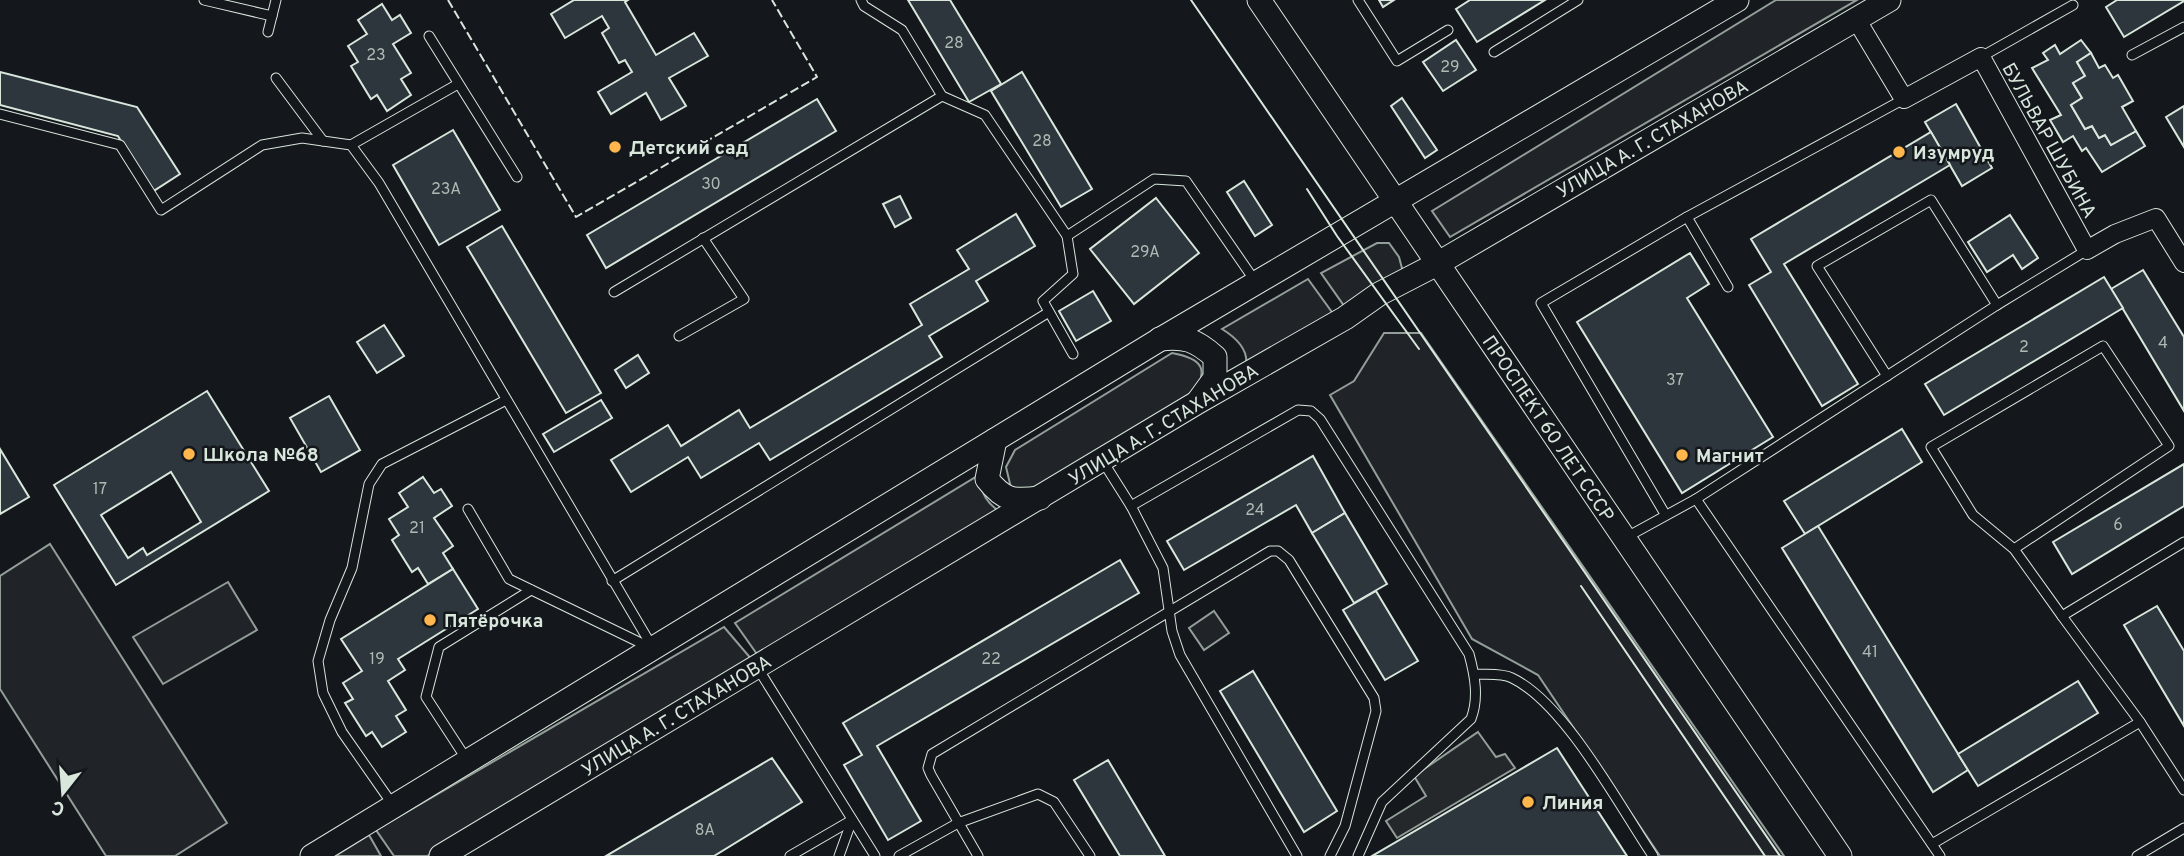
<svg xmlns="http://www.w3.org/2000/svg" width="2184" height="856" font-family="Overpass,sans-serif">
<style>
.green{fill:#202428;stroke:#939e99;stroke-width:2}
.parking{fill:#24282b;stroke:#939e99;stroke-width:2}
.building{fill:#2c363c;stroke:#d8e6dc;stroke-width:2;fill-rule:evenodd}
.lines{fill:none;stroke-linecap:round;stroke-linejoin:round}
.lane-casing{stroke:#d8e6dc;stroke-width:11}
.street-casing{stroke:#d8e6dc;stroke-width:20}
.secondary-casing{stroke:#d8e6dc;stroke-width:25}
.lane{stroke:#14181c;stroke-width:9}
.street{stroke:#14181c;stroke-width:18}
.secondary{stroke:#14181c;stroke-width:23}
.tram{stroke:#d8e6dc;stroke-width:2}
.fence{stroke:#d8e6dc;stroke-width:2;stroke-dasharray:9 3.5;stroke-linecap:butt}
.poi-dot{fill:#ffb74d;stroke:#14181c;stroke-width:2.5}
.labels{text-anchor:middle;stroke-width:5;stroke-linejoin:round;paint-order:stroke}
.number-label{font-size:16px;fill:#adbab4}
.street-label{font-size:19px;fill:#d8e6dc;stroke:#14181c}
.poi-label{font-size:19px;font-weight:bold;fill:#d8e6dc;stroke:#14181c;text-anchor:start}
</style>
<rect width="100%" height="100%" fill="#14181c"/>
<g class="green">
<path d="M1776 0H1857L1450 237 1432 211Z"/>
<path d="M1377 243H1389L1399 257 1403 272 1347 310 1321 273Z"/>
<path d="M1308 279 1334 315 1246 366C1249 349 1235 337 1222 329Z"/>
<path d="M1384 333H1421L1784 856H1660L1538 675 1472 639 1330 395 1354 381Z"/>
<path d="M1172 353C1205 359 1208 370 1193 397L1041 491 1011 488 1006 467 1015 450Z"/>
<path d="M979 475C981 494 987 504 1003 514L759 657 735 623Z"/>
<path d="M50 544 227 823 175 856H106L0 689V576Z"/>
<path d="M228 582 257 630 163 684 133 637Z"/>
<path d="M1214 611 1229 633 1204 650 1189 628Z"/>
<path d="M724 627 753 661 427 856H394L376 830Z"/>
<path d="M369 835 381 856H335Z"/>
</g>
<path class="parking" d="M1478 732 1496 757 1505 754 1515 768 1397 838 1386 821 1426 796 1414 776Z"/>
<g class="building">
<path d="M574 0H628L625 2 656 55 694 33 708 56 669 78 686 106 661 120 646 93 611 114 598 92 632 72 625 60 619 63 602 33 609 28 602 16 565 38 551 14Z"/>
<path d="M908 0H950L1001 84 969 102Z"/>
<path d="M1379 0H1394L1383 7Z"/>
<path d="M1470 0H1545L1477 42 1456 9Z"/>
<path d="M2117 0H2184V1L2124 37 2106 7Z"/>
<path d="M382 4 392 20 400 15 411 33 393 44 411 73 401 79 411 95 387 111 377 95 371 99 351 66 358 62 348 46 367 34 358 20Z"/>
<path d="M1456 40 1476 70 1443 91 1423 62Z"/>
<path d="M2081 40 2091 53 2077 62 2085 76 2073 83 2082 98 2071 105 2085 129 2092 126 2099 138 2105 135 2111 145 2136 131 2145 146 2102 172 2086 148 2082 151 2073 136 2063 142 2050 120 2061 115 2032 68 2048 60 2043 53 2055 45 2060 54Z"/>
<path d="M2091 53 2099 68 2105 65 2113 78 2118 75 2133 101 2122 107 2136 131 2111 145 2105 135 2099 138 2092 126 2085 129 2071 105 2082 98 2073 83 2085 76 2077 62Z"/>
<path d="M0 72 137 107 180 174 152 192 118 136 0 105Z"/>
<path d="M1022 72 1092 189 1061 207 991 91Z"/>
<path d="M1402 98 1437 150 1425 158 1391 106Z"/>
<path d="M817 99 836 131 606 268 587 235Z"/>
<path d="M1956 104 1992 168 1962 186 1925 122Z"/>
<path d="M2184 106V147L2166 117Z"/>
<path d="M453 130 500 210 439 245 393 165Z"/>
<path d="M1931 132 1950 165 1784 264 1858 384 1822 406 1749 285 1771 272 1751 239Z"/>
<path d="M1244 181 1272 225 1255 236 1227 192Z"/>
<path d="M900 196 911 218 895 227 883 204Z"/>
<path d="M1156 198 1199 253 1134 304 1090 249Z"/>
<path d="M1016 214 1035 246 976 281 988 301 929 336 942 357 770 460 759 443 701 478 688 457 631 492 611 460 668 425 681 446 739 410 750 428 922 325 910 304 969 269 957 250Z"/>
<path d="M2010 215 2038 258 2022 269 2013 255 1987 272 1968 242Z"/>
<path d="M502 226 601 393 566 413 467 247Z"/>
<path d="M1690 253 1709 284 1687 298 1773 437 1682 493 1577 322Z"/>
<path d="M2143 270 2184 337V411L2111 289Z"/>
<path d="M2104 277 2123 308 1944 415 1925 384Z"/>
<path d="M1093 291 1111 321 1076 341 1059 311Z"/>
<path d="M384 325 404 356 377 373 357 342Z"/>
<path d="M638 355 649 373 626 388 615 370Z"/>
<path d="M207 391 269 491 116 585 54 485ZM171 472 201 522 147 555 143 548 128 558 101 515Z"/>
<path d="M329 396 360 450 321 472 290 418Z"/>
<path d="M601 400 612 418 554 452 543 434Z"/>
<path d="M1902 429 1922 462 1805 534 1784 501Z"/>
<path d="M0 449 29 497 0 514Z"/>
<path d="M1313 456 1345 513 1312 533 1296 505 1184 570 1167 541Z"/>
<path d="M2184 464V506L2072 574 2053 542Z"/>
<path d="M423 477 434 493 441 489 452 506 434 518 453 546 443 553 453 569 428 584 418 568 412 572 392 540 399 535 389 519 408 507 399 493Z"/>
<path d="M1345 513 1387 584 1354 603 1312 533Z"/>
<path d="M1818 526 1968 770 1933 792 1782 548Z"/>
<path d="M1120 560 1139 593 877 746 921 821 888 840 844 765 862 755 843 723Z"/>
<path d="M453 569 478 609 398 659 405 670 388 681 406 710 396 716 406 732 382 747 372 732 366 736 345 703 353 699 343 683 362 671 341 639Z"/>
<path d="M1376 591 1418 661 1385 680 1343 610Z"/>
<path d="M2157 606 2184 651V726L2124 625Z"/>
<path d="M1253 671 1337 811 1304 832 1220 691Z"/>
<path d="M2078 681 2098 713 1978 786 1958 754Z"/>
<path d="M1557 748 1627 856H1372Z"/>
<path d="M772 758 802 802 714 856H606Z"/>
<path d="M1108 760 1165 856H1120L1074 780Z"/>
</g>
<g class="lines">
<defs>
<g id="lane">
<path d="M204 0 272 16"/>
<path d="M861 0 864 6 902 30 942 96 985 115 1067 236 1154 179 1186 181 1255 281"/>
<path d="M1358 0 1397 61 1448 30"/>
<path d="M268 32 276 0"/>
<path d="M429 36 517 177"/>
<path d="M1494 52 1578 0"/>
<path d="M2132 55 2184 27"/>
<path d="M1981 57 2073 5"/>
<path d="M276 78 323 141"/>
<path d="M0 114 120 145 161 210 262 145 302 138 351 145 379 183 653 648"/>
<path d="M351 145 458 84"/>
<path d="M1687 217 1904 99"/>
<path d="M1067 236 1073 274 1043 301 1073 354"/>
<path d="M614 292 942 96"/>
<path d="M679 336 744 299 703 238"/>
<path d="M1887 376 1817 266 1931 200 1997 305"/>
<path d="M1102 460 1131 506 1298 410 1311 411 1320 419 1469 654C1475 676 1479 698 1471 719L1382 802 1358 856"/>
<path d="M1696 499 1940 856"/>
<path d="M1131 506 1163 568 1172 631 1180 655 1297 856"/>
<path d="M468 509 509 579 649 647"/>
<path d="M1665 514 1541 303 1687 217 1728 287"/>
<path d="M1625 538 1696 499 1997 305 2087 250"/>
<path d="M2184 542 2062 616 2140 722 2184 790"/>
<path d="M2014 549 1973 515 1931 447 2103 346 2169 446 2014 549 2062 616"/>
<path d="M612 581 1049 312"/>
<path d="M757 667 875 856"/>
<path d="M1475 674C1486 675 1502 673 1512 678 1565 703 1620 807 1653 856"/>
<path d="M467 760 426 697 439 647 531 590"/>
<path d="M393 805 342 732 323 693 318 661 330 620 352 568 369 484 382 464 506 400"/>
<path d="M1932 844 2140 722"/>
<path d="M790 856 852 820"/>
<path d="M839 856 852 820"/>
<path d="M899 856 958 823 1038 794 1054 802 1090 856"/>
<path d="M978 856 931 775 928 768 932 754 1270 551H1278L1289 560 1374 698 1376 711 1345 826 1330 856"/>
<path d="M2137 856 2184 828"/>
</g>
<path id="street" d="M1856 19 1904 99 1981 57 2087 250 2115 234 2156 218 2184 263"/>
<g id="secondary">
<path d="M1259 0 1840 856"/>
<path d="M1160 339C1185 336 1196 340 1215 357V378L1199 400"/>
<path d="M995 440 987 479C1004 501 1013 501 1040 498"/>
<path d="M312 856 1159 340 1737 0"/>
<path d="M441 856 1198 402 1345 318 1379 294 1437 264 1889 0"/>
</g>
</defs>
<use href="#lane" class="lane-casing"/>
<use href="#street" class="street-casing"/>
<use href="#secondary" class="secondary-casing"/>
<use href="#lane" class="lane"/>
<use href="#street" class="street"/>
<use href="#secondary" class="secondary"/>
<g class="tram">
<path d="M1191 0 1780 856"/>
<path d="M1307 189 1337 236 1419 349"/>
<path d="M1581 586 1765 856"/>
</g>
<path class="fence" d="M448 0 576 217 817 77 772 0"/>
</g>
<g class="poi-dot">
<circle cx="615" cy="147" r="7"/>
<circle cx="1899" cy="152" r="7"/>
<circle cx="189" cy="454" r="7"/>
<circle cx="1682" cy="455" r="7"/>
<circle cx="430" cy="620" r="7"/>
<circle cx="1528" cy="802" r="7"/>
</g>
<g class="labels">
<g class="number-label">
<text x="954" y="48">28</text>
<text x="376" y="60">23</text>
<text x="1450" y="72">29</text>
<text x="1042" y="146">28</text>
<text x="711" y="189">30</text>
<text x="446" y="194">23А</text>
<text x="1145" y="257">29А</text>
<text x="2163" y="348">4</text>
<text x="2024" y="352">2</text>
<text x="1675" y="385">37</text>
<text x="100" y="494">17</text>
<text x="1255" y="515">24</text>
<text x="2118" y="530">6</text>
<text x="417" y="533">21</text>
<text x="1870" y="657">41</text>
<text x="377" y="664">19</text>
<text x="991" y="664">22</text>
<text x="705" y="835">8А</text>
</g>
<g class="street-label">
<text transform="translate(1652 138) rotate(-30)" y="7">УЛИЦА А. Г. СТАХАНОВА</text>
<text transform="translate(2050 140) rotate(61)" y="7">БУЛЬВАР ШУБИНА</text>
<text transform="translate(1163 424) rotate(-31)" y="7">УЛИЦА А. Г. СТАХАНОВА</text>
<text transform="translate(1549 428) rotate(56)" y="7">ПРОСПЕКТ 60 ЛЕТ СССР</text>
<text transform="translate(676 715) rotate(-31)" y="7">УЛИЦА А. Г. СТАХАНОВА</text>
</g>
<g class="poi-label">
<text x="629" y="154">Детский сад</text>
<text x="1913" y="159">Изумруд</text>
<text x="203" y="461">Школа №68</text>
<text x="1696" y="462">Магнит</text>
<text x="444" y="627">Пятёрочка</text>
<text x="1542" y="809">Линия</text>
</g>
</g>
<g transform="translate(63 793) rotate(197)" stroke="#14181c" stroke-width="5" paint-order="stroke">
<path d="M0-5L12 26L0 18L-12 26Z" fill="#d8e6dc"/>
<text y="-10" font-size="19" font-weight="bold" text-anchor="middle" fill="#d8e6dc">С</text>
</g>
</svg>
